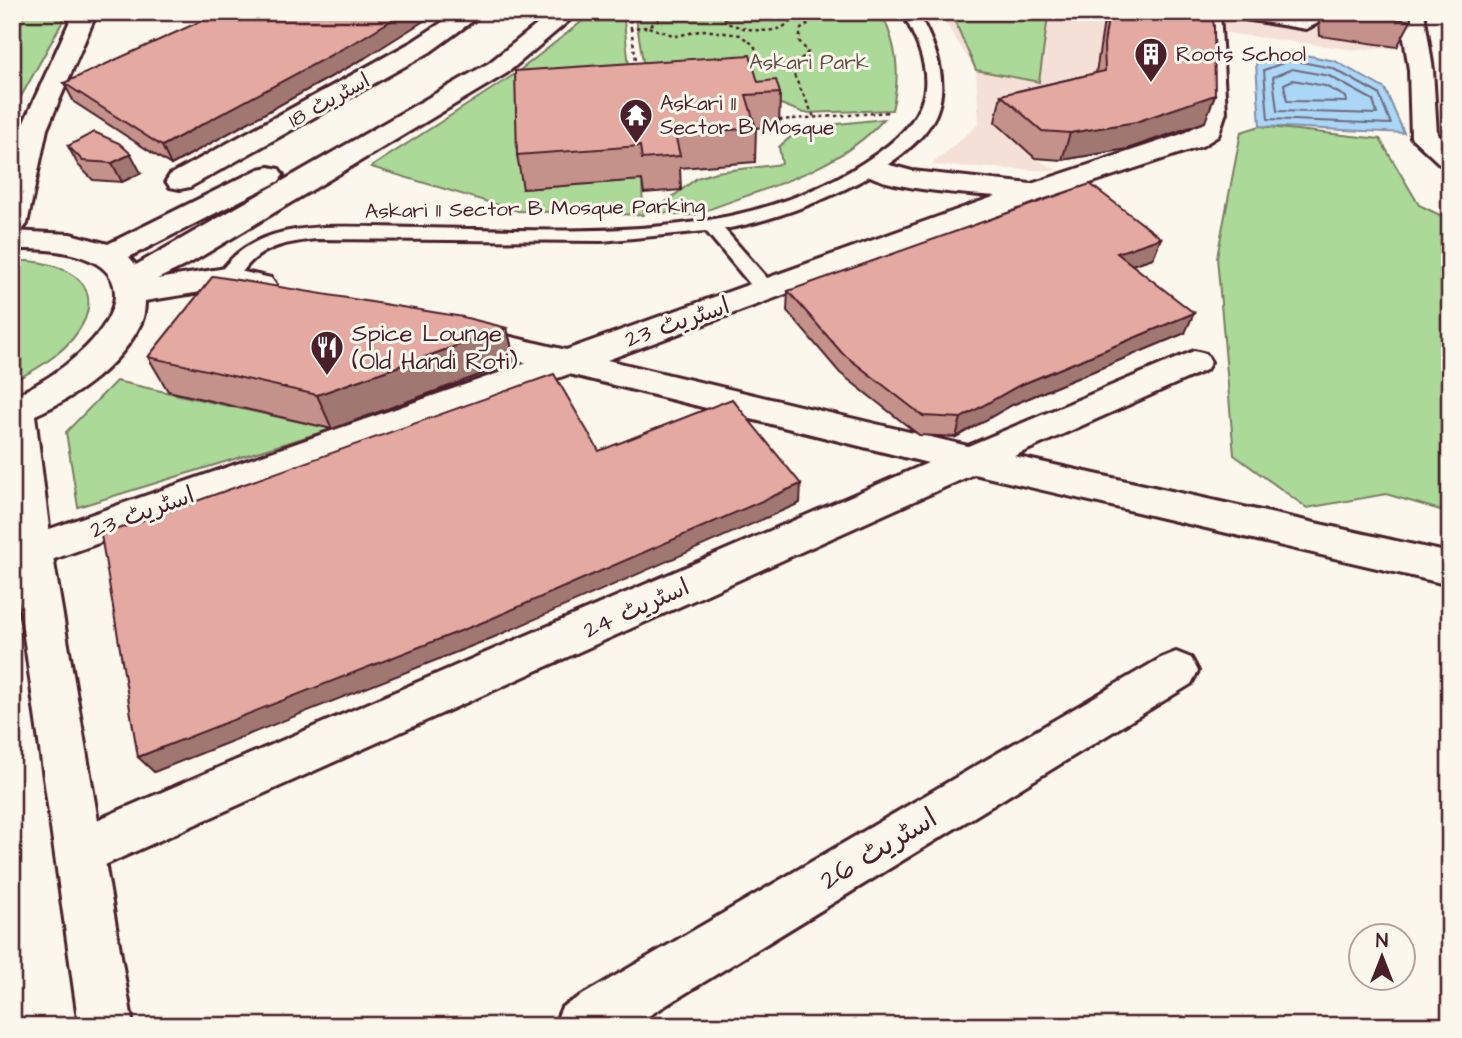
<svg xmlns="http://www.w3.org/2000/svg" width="1462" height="1038" font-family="'Architects Daughter','Playpen Sans Arabic',sans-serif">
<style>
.built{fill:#f4e0d6}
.green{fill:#abd998;stroke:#7a7c62;stroke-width:2}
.water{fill:#aad7f6;stroke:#848da5;stroke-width:2}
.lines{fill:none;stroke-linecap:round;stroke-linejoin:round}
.shore{stroke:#70697c;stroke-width:2}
.service-casing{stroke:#4a1f2b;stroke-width:6}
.minor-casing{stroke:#4a1f2b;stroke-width:6}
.tertiary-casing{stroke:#4a1f2b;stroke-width:6}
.path{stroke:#4a1f2b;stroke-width:2.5;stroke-dasharray:3.5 3.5;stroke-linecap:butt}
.service{fill:#fbf7ec;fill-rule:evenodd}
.minor{fill:#fbf7ec;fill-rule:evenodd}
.tertiary{fill:#fbf7ec;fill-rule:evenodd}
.wall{fill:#c4928a;stroke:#4a1f2b;stroke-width:2}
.shaded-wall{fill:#a07771;stroke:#4a1f2b;stroke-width:2}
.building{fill:#e4aaa1;stroke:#4a1f2b;stroke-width:2}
.labels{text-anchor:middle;stroke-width:6;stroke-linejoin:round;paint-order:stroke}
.far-poi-label{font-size:21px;fill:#4a1f2b;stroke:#fbf7ec;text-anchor:start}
.far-park-label{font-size:21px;fill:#624e46;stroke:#fbf7ec}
.far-street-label{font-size:21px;fill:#4a1f2b;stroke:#fbf7ec}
.street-label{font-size:24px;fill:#4a1f2b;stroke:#fbf7ec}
.poi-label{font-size:24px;fill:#4a1f2b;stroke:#fbf7ec;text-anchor:start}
.near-street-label{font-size:28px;fill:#4a1f2b;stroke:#fbf7ec}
</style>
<rect width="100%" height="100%" fill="#fbf7ec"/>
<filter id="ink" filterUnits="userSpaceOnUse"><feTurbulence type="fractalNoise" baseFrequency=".0143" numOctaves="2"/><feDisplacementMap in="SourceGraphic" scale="14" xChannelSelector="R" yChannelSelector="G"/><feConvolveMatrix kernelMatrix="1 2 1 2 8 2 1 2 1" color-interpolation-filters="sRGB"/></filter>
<g filter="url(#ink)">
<g class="built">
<path d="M938 12H1094L1104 21 1097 97 996 122 1035 158 1058 171 931 165 979 124 976 70Z"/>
<path d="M1212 12H1394L1398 48 1357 50 1226 33Z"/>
</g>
<g class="green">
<path d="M12 12H68L18 102 12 103Z"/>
<path d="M594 12H623L632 94 523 189 642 180 643 215 518 211 371 167 515 74Z"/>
<path d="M635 12H881C897 45 901 74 892 110L804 113 765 98 647 87Z"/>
<path d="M951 12H1021L1048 16 1039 82 976 70Z"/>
<path d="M884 119C837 172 760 189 697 214 687 218 665 212 654 211L697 178 716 172 782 164 779 147 801 128Z"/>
<path d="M1260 126 1380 139 1419 205 1450 220V513L1386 494 1307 508 1234 455 1217 257 1241 132Z"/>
<path d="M12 261C46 258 103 274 85 319 73 347 40 369 12 381Z"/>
<path d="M116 381 332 429 78 507 66 432Z"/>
</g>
<path class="water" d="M1290 52 1335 61 1385 89 1404 133 1260 126 1256 63Z"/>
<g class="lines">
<g class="shore">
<path d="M1291 60 1332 68 1379 94 1391 124 1268 119 1264 70Z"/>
<path d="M1292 69 1329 76 1373 100 1377 114 1277 111 1273 77Z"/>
<path d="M1293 80 1325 86 1346 97 1347 102 1287 101 1284 84Z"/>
</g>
<defs>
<g id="service">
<path d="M902 12H917C934 41 950 81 936 114 910 173 783 220 724 229L774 286 777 291 774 296H760L706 231 602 241 316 239C294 242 272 244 254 259 244 267 238 281 226 284L216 278C233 252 254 239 284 232 329 223 376 228 422 228 575 230 747 247 878 153 937 111 936 73 902 12Z"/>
<path d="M1219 12H1255L1304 20V12H1318V23L1306 29 1226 16Z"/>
</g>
<g id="minor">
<path d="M74 12H97L47 129 27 224 22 230 12 233V163L21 129Z"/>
<path d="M458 12H485L430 52 190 187 180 189 170 187 166 181 170 175 412 42Z"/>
<path d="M1196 12H1220L1226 112 1218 136 1202 146 1045 198 607 360 968 446 1194 351 1206 354 1211 362 1206 370 1014 456 1450 553V585L974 474 96 869 79 876 62 869 55 852 62 835 928 463 569 374 32 567 18 562 12 551 18 540 527 363 449 344 445 336 449 328 461 325 566 350 996 196C970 194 875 189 861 169L865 163 875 161 912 171 1031 184 1182 134 1197 126 1200 112Z"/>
<path d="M1400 12H1424L1433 70 1437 134 1450 144V166L1440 164 1411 137 1409 70Z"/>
<path d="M226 268 271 278 276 285 271 292 260 295 226 288 132 303 121 300 116 293 121 286 132 283Z"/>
<path d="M1176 652 1191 658 1198 671 1191 684 632 1026H554L562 1007 1161 658Z"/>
</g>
<path id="tertiary" d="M553 12H579L507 73 192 262 145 285C145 298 146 312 141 323 121 365 77 397 35 415L52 551 133 1026H79L12 551V397C115 351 180 245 12 249V231L70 234 108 244 259 169 269 167 279 169 283 175 279 181 129 257 136 265 489 63Z"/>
</defs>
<use href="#service" class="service-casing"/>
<use href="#minor" class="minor-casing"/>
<use href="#tertiary" class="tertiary-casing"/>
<g class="path">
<path d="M629 12 631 28 648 27"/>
<path d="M671 12 648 27 676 36 704 30 740 35 754 45 760 61 791 69"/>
<path d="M721 12 727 23C750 31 785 39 797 12"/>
<path d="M631 28 637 66"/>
<path d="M791 69 808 52 799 41 801 29 816 18 845 12"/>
<path d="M791 69 814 117"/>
<path d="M779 120 890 112"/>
</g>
<use href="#service" class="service"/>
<use href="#minor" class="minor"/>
<use href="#tertiary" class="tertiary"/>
</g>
<g class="wall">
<path d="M1094 12H1211L1205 122 1127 149 1062 160 1035 158 995 122 1001 95 1096 73 1104 21Z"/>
<path d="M1321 12H1410L1411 21 1397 47 1320 36 1319 17Z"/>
<path d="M365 58 171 165 74 102 64 83Z"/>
<path d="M758 82 780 93 779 126 756 128 755 162 680 168 681 190 644 193 642 180 523 189 517 155Z"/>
<path d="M68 146 141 173 122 182 93 180 78 165Z"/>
<path d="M1161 238 1153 258 1132 265 1185 333 1012 405 956 437 919 435 840 373 787 311 788 291Z"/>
<path d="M507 328 515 362 332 429 168 391 148 357Z"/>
</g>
<g class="shaded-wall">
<path d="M405 12H438L365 58 171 165 162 146Z"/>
<path d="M1215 95 1205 122 1127 149 1062 160 1070 133Z"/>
<path d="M131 154 141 173 122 182 112 163Z"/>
<path d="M1161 238 1153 258 1110 272 1117 253Z"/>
<path d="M1194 313 1185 333 1012 405 956 437 961 418 1018 386Z"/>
<path d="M507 328 515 362 332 429 317 395Z"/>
<path d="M801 484 800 503 492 638 154 772 138 757Z"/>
</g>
<g class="building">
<path d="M221 12H405L359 40 162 146 64 83Z"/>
<path d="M1109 12H1211L1214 26 1215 95 1136 122 1070 133 1042 131 1001 95 1105 71 1104 44Z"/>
<path d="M1346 12H1410L1411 21Z"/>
<path d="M750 55 758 82 776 80 780 93 746 95 756 128 675 134 680 156 642 159 640 146 517 155 515 71Z"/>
<path d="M94 132 119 143 131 154 112 163 83 161 68 146Z"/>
<path d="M1090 184 1161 238 1117 253 1194 313 1018 386 961 418 923 416 842 353 788 291Z"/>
<path d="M213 276 463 317 507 328 317 395 148 357Z"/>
<path d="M554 374 599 451 732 399 801 484 486 621 138 757 101 535Z"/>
</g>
</g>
<defs>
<symbol id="building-pin" viewBox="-11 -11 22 30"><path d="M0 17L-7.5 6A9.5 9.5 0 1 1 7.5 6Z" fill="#4a1f2b" stroke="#fbf7ec"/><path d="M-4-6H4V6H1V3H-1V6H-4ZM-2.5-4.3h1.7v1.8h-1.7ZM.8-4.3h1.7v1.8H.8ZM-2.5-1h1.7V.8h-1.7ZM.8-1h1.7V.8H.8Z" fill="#fff"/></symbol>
<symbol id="temple-pin" viewBox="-11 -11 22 30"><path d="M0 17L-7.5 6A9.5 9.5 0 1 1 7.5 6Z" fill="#4a1f2b" stroke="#fbf7ec"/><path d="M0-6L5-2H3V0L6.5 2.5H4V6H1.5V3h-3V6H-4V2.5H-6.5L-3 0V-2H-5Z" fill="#fff"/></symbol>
<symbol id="restaurant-pin" viewBox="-11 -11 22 30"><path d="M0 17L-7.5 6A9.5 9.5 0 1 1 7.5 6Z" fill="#4a1f2b" stroke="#fbf7ec"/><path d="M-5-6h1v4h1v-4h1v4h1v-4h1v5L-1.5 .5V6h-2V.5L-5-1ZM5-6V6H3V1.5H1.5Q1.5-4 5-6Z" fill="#fff"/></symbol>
</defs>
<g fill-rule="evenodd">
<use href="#building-pin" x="1132" y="35" width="38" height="52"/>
<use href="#temple-pin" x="617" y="96" width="38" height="52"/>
<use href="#restaurant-pin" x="308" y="328" width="38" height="52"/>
</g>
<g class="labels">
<g class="far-poi-label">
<text x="1176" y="61">Roots School</text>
<text x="660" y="110">Askari 11<tspan x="660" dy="24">Sector B Mosque</tspan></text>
</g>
<g class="far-park-label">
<text x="809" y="69">Askari Park</text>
</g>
<g class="far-street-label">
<text transform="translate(329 100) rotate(-29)" y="7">اسٹریٹ 18</text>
<text transform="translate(535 208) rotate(-1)" y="7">Askari 11 Sector B Mosque Parking</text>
</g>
<g class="street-label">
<text transform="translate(677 322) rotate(-19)" y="8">اسٹریٹ 23</text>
<text transform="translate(142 512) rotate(-20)" y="8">اسٹریٹ 23</text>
<text transform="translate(636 608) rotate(-24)" y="8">اسٹریٹ 24</text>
</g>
<g class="poi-label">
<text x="352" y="341">Spice Lounge<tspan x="352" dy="28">(Old Handi Roti)</tspan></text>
</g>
<g class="near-street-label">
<text transform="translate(878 848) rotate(-31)" y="10">اسٹریٹ 26</text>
</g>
</g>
<rect width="1462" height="1038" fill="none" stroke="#fbf7ec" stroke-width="42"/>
<rect x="21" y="21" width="1420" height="996" fill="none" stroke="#4a1f2b" stroke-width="2.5" filter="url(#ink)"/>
<g transform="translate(1382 957)"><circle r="33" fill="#fbf7ec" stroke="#b4a19f" stroke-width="2"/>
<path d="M0-5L12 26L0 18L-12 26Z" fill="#4a1f2b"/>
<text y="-10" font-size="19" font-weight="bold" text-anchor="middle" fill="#4a1f2b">N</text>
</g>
</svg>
